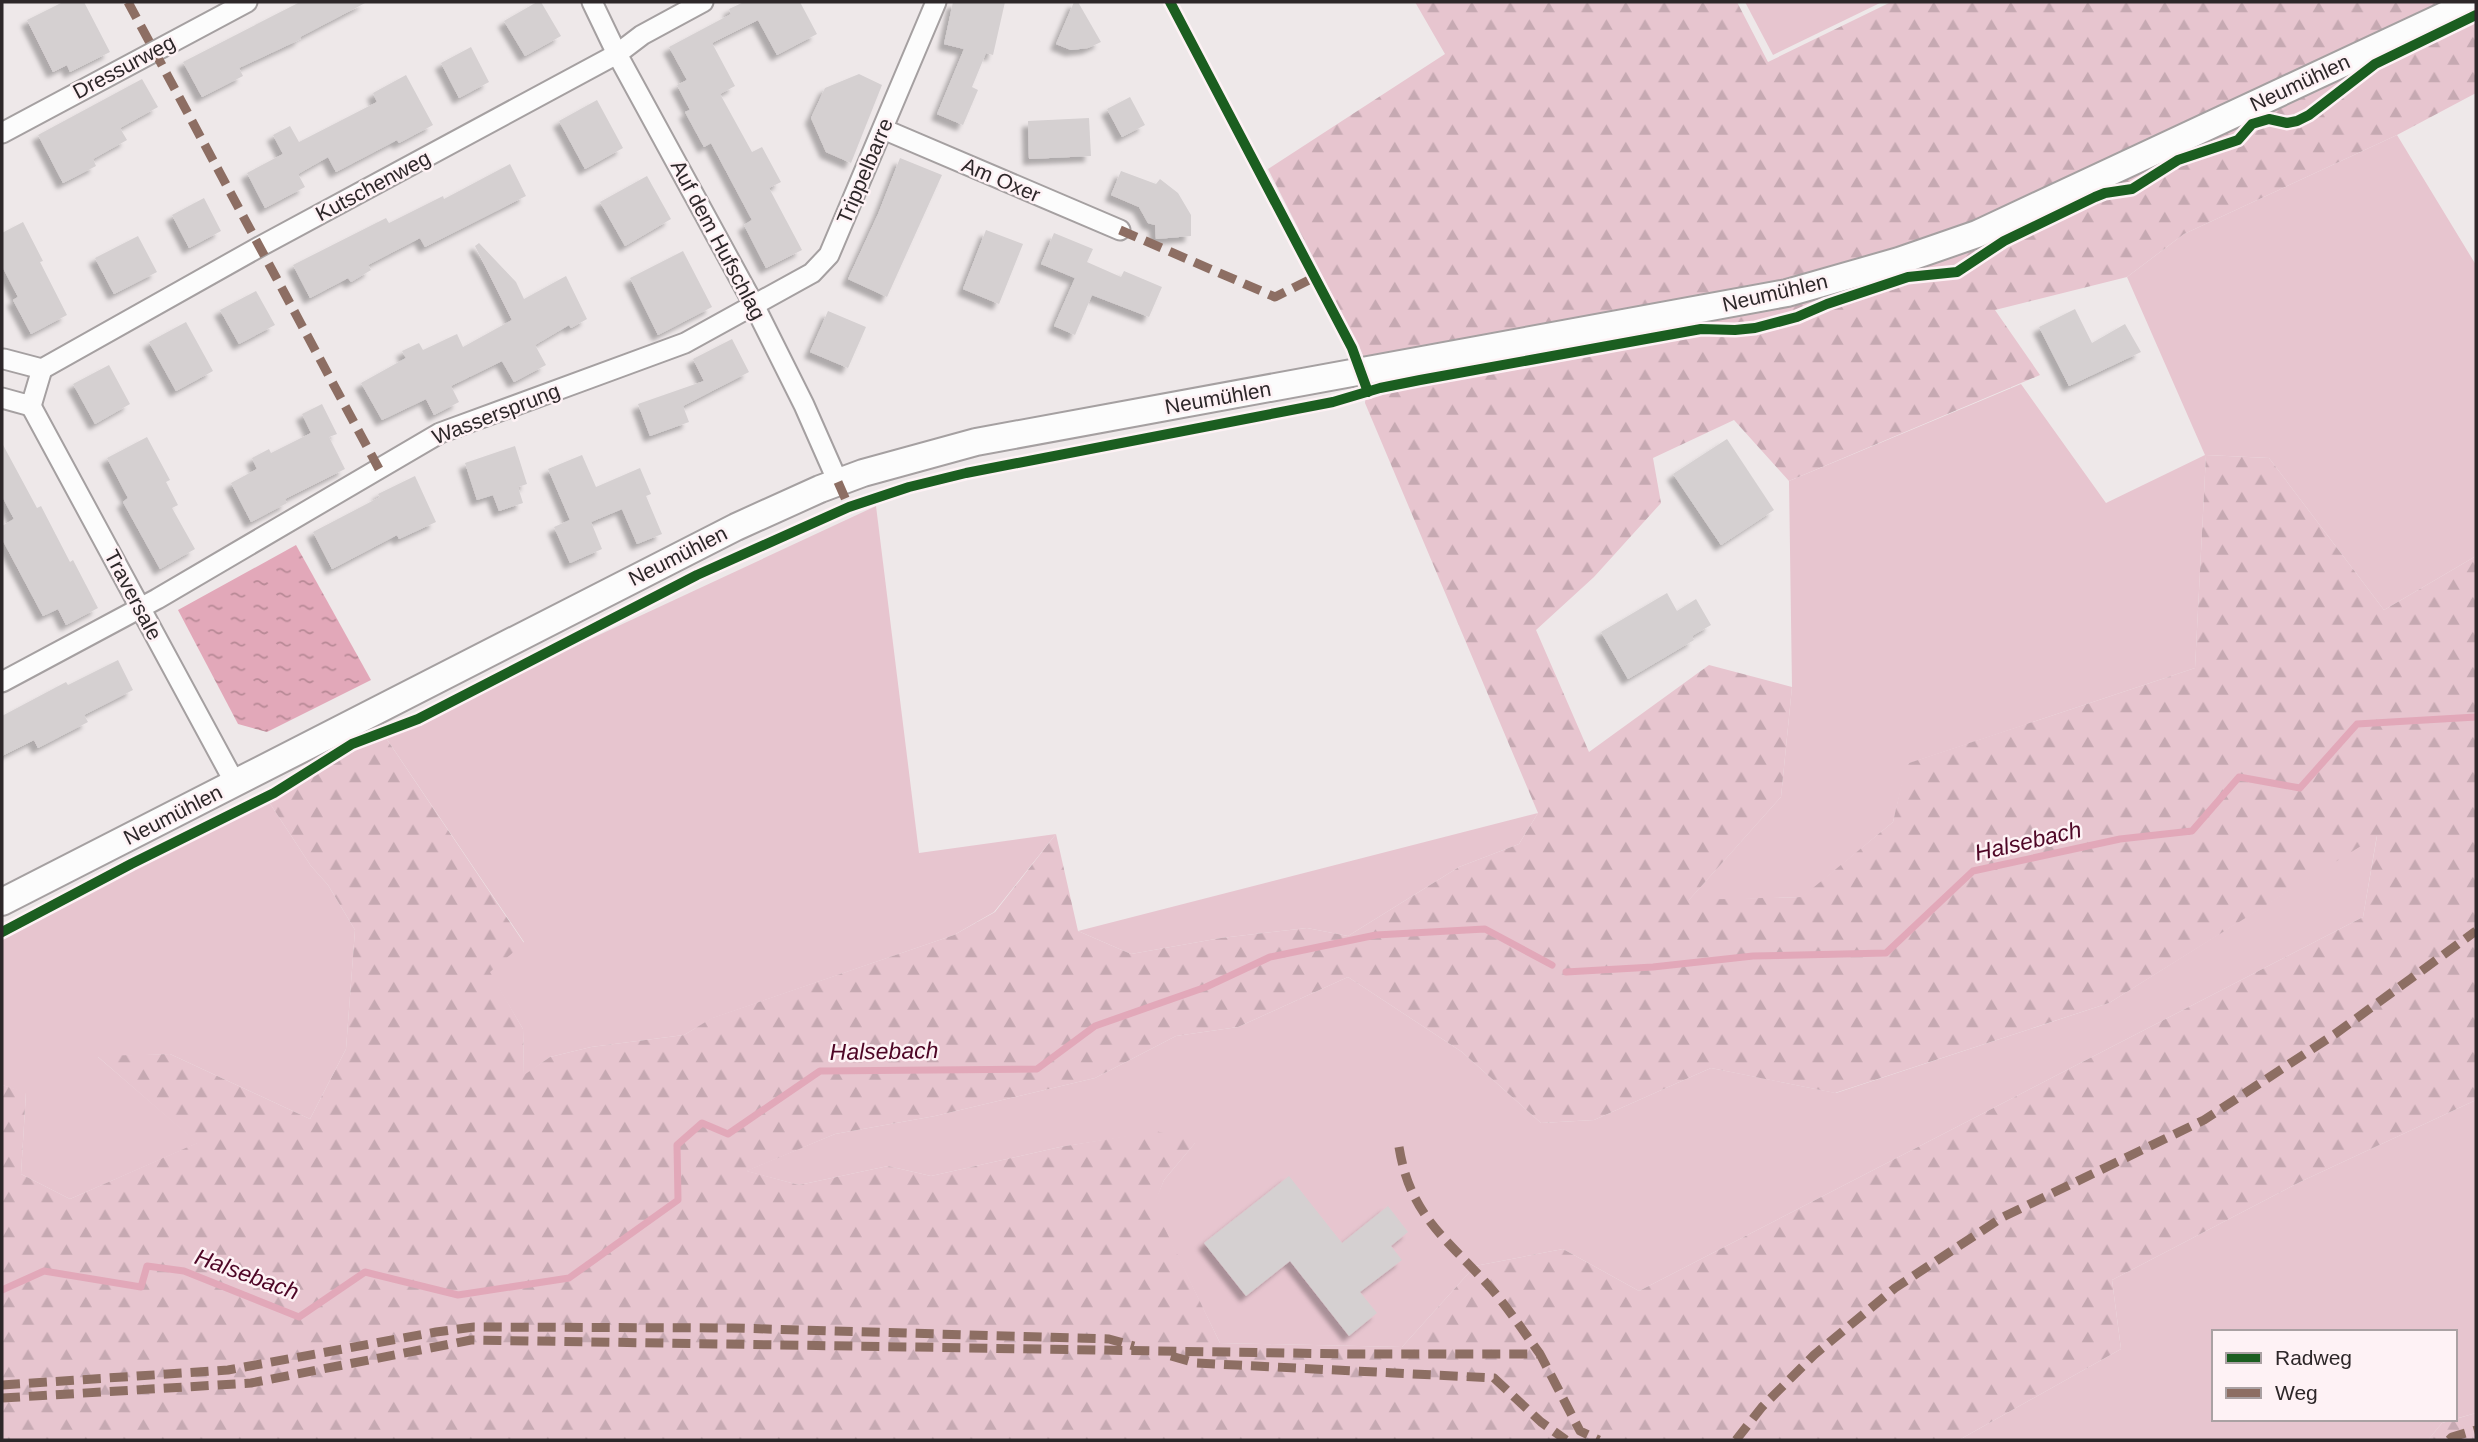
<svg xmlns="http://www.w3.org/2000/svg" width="2478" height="1442" font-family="Arial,sans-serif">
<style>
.green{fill:#e7c5cf}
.forest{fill:url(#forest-firs);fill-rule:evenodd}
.water{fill:url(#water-ripples)}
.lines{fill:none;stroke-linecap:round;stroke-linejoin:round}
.stream{stroke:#e2a8b9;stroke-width:7}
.building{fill:#d5d0d1;filter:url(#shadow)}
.street-casing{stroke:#a5a0a1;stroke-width:23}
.secondary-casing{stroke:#a5a0a1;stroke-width:30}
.street{stroke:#fcfcfc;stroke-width:19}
.secondary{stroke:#fcfcfc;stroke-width:26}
.quiet{stroke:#8d6e63;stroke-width:9;stroke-dasharray:18 9;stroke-linecap:butt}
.cycleway-casing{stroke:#fef2f5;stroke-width:15}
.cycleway{stroke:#1b5e20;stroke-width:10}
.labels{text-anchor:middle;stroke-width:5;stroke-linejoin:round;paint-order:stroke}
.street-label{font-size:21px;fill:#2d2729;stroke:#fef2f5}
.water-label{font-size:23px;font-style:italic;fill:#4e0626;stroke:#fef2f5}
</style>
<defs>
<pattern id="forest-firs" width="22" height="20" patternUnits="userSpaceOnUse" patternTransform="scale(1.75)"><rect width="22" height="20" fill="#e7c5cf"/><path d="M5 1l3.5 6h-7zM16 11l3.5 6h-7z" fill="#c6a9b2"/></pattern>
<pattern id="water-ripples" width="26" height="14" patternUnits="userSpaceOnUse" patternTransform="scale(1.75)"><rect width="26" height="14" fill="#e2a8b9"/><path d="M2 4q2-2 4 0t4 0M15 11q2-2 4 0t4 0" fill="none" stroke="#b88996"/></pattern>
<filter id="shadow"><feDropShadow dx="-6" dy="6" stdDeviation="2" flood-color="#0004"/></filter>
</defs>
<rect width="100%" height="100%" fill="#eee8e9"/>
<g class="green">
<path d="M1745 2H1882L1773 55Z"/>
<path d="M2397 135 2476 265V556L2384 610 2269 458 2206 455 2195 668 1907 764 1893 822 1803 897 1688 901 1781 797 1792 687 1789 481 2021 384 2106 503 2205 455 2127 277 2184 234Z"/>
<path d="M876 506 919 853 1056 834 994 912 954 935 713 1018 684 1035 591 1047 550 1057 524 1076 523 1029 489 972 524 942 384 735Z"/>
<path d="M267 799 311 866 328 885 355 930 346 1049 310 1119 170 1054 98 1057 198 1143 70 1199 21 1174 26 1093 2 1085V936Z"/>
<path d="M1538 813 1519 844 1459 867 1348 936 1307 928 1221 938 1131 954 1078 931Z"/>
<path d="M2377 835 2363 917 1639 1291 1563 1249 1475 1266 1402 1347 1220 1343 1153 1206 1164 1180 1195 1143 1156 1132 1060 1147 931 1176 888 1166 799 1185 746 1171 835 1134 935 1116 1095 1078 1176 1036 1238 1027 1348 977 1462 1052 1541 1123 1594 1120 1711 1068 1836 1093 2109 1003Z"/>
<path d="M2476 1100V1413L2455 1419V1332H2214V1419H2454L2442 1423 2428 1440H1959L2121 1349 2112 1280 2302 1181Z"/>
</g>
<g class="forest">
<path d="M1415 2H1737L1768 62 1891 2H2476V93L2397 135 2184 234 2127 277 1995 310 2040 375 1789 481 1734 420 1653 458 1661 503 1594 577 1536 630 1589 752 1709 665 1792 687 1781 797 1689 900 1802 897 1893 822 1906 764 2195 668 2206 455 2269 458 2384 610 2476 556V1100L2302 1181 2112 1280 2121 1349 1959 1440H2V1085L26 1092 21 1174 70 1199 197 1143 97 1056 170 1054 310 1119 346 1049 355 930 328 885 311 866 267 799 384 735 524 943 490 972 523 1029 524 1075 550 1057 591 1047 684 1035 712 1018 954 935 995 912 1056 834 1078 931 1131 954 1221 938 1307 928 1348 936 1459 867 1519 844 1538 813 1365 403 1368 365 1268 169 1445 54ZM2377 836 2363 917 1639 1291 1563 1249 1475 1266 1402 1347 1220 1343 1154 1206 1164 1180 1196 1142 1156 1131 1060 1147 931 1176 888 1166 799 1185 747 1171 835 1134 935 1116 1095 1078 1176 1036 1238 1027 1348 977 1462 1052 1541 1123 1594 1120 1711 1068 1835 1093 2109 1003Z"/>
<path d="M2476 1413V1440H2428L2442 1423Z"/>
</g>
<path class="water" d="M296 545 371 680 267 732 238 724 178 610Z"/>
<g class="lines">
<g class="stream">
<path d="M1566 972 1653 967 1753 956 1886 953 1973 871 2120 839 2192 831 2239 777 2300 788 2357 724 2476 717"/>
<path d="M2 1290 44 1271 141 1287 147 1266 184 1271 299 1317 365 1272 458 1295 569 1278 678 1200 677 1145 702 1123 728 1134 820 1071 1037 1069 1095 1026 1206 987 1270 957 1376 935 1485 929 1552 965"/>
</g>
</g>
<g class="building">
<path d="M63 2H84L110 52 70 72 67 65 53 72 27 20Z"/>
<path d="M300 2H367L300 37 301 39 239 68 243 76 202 97 183 62Z"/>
<path d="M537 2H541L561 36 525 56 504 21Z"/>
<path d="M744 2H800L817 34 777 55 758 20 712 43 735 86 720 94 752 152 762 147 781 182 769 188 802 250 766 268 744 225 752 220 711 143 704 147 685 112 690 110 677 85 687 80 669 47 731 14 729 9Z"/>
<path d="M953 2H1005L993 55 986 53 972 87 978 90 963 125 937 114 964 49 944 44Z"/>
<path d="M1074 2H1078L1101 42 1088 48 1071 50 1056 44Z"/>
<path d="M471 47 489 82 459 98 441 63Z"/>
<path d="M859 74 882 85 851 163 826 152 811 118 825 88Z"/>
<path d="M406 75 433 125 399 143 397 140 336 172 328 157 298 174 305 187 265 208 247 173 283 154 273 135 290 126 299 142 377 102 373 93Z"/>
<path d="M142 79 158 107 120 128 127 140 93 159 96 166 63 183 38 135Z"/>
<path d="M1130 97 1145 125 1122 137 1107 109Z"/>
<path d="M597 100 623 148 585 169 559 121Z"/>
<path d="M1089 118 1091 156 1029 159 1028 121Z"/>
<path d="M900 158 942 175 887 297 848 279 878 214Z"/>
<path d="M510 164 526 196 425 247 420 238 368 265 371 270 351 282 348 278 310 298 293 265 386 218 389 223 443 196 444 199Z"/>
<path d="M1121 171 1156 184 1160 179 1178 193 1191 215V236L1156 239 1155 225 1148 223 1139 207 1111 195Z"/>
<path d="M647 176 671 219 625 246 600 202Z"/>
<path d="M204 198 221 231 189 248 172 215Z"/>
<path d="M23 222 43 261 40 262 67 315 31 334 13 300 18 297 2 266V233Z"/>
<path d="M986 230 1023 244 999 304 963 289Z"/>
<path d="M1054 233 1093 249 1087 262 1121 277 1124 271 1162 287 1149 317 1092 295 1075 335 1054 326 1075 278 1041 264Z"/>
<path d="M138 236 157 272 114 294 95 258Z"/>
<path d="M479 243 516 282 524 299 566 276 587 319 571 328 569 325 535 345 546 365 514 382 502 361 451 386 459 402 434 415 426 399 382 420 361 383 406 358 402 351 419 343 423 350 457 334 463 347 512 320 475 246Z"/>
<path d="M683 251 712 307 658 335 630 278Z"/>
<path d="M256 291 275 325 239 344 220 310Z"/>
<path d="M2075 309 2092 343 2125 324 2141 352 2069 386 2039 327Z"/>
<path d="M828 311 866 327 848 368 810 352Z"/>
<path d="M186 322 213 371 176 391 149 342Z"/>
<path d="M732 339 749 372 683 406 689 422 650 436 638 404 704 381 693 359Z"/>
<path d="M109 365 130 404 95 424 73 384Z"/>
<path d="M322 404 337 434 329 437 345 469 285 499 287 503 251 522 231 483 257 469 252 458 269 449 271 453 311 433 302 414Z"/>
<path d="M147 437 170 480 166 482 178 505 172 508 195 549 160 569 123 502 128 498 107 458Z"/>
<path d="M1727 439 1774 510 1721 545 1673 474Z"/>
<path d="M2 443 37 508 41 506 70 562 73 560 98 608 66 625 58 609 43 616 2 539V526L14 519 2 496Z"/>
<path d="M515 446 527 484 518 487 523 503 499 511 493 495 477 500 465 463Z"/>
<path d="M582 455 596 487 640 468 651 494 646 496 662 534 637 544 622 509 591 522 602 549 570 563 554 527 570 520 548 469Z"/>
<path d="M415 476 436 522 399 539 397 535 332 569 313 532 380 497 378 494Z"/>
<path d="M1667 593 1677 611 1696 599 1711 625 1692 636 1694 640 1628 679 1601 632Z"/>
<path d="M118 660 133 690 84 715 88 722 38 748 34 740 2 756V716L66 682 68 685Z"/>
<path d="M1289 1176 1342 1243 1388 1206 1408 1232 1391 1246 1402 1260 1360 1292 1377 1313 1349 1336 1290 1261 1246 1296 1204 1243Z"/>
</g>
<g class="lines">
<defs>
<g id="street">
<path d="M592 2 617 54 754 305 804 405 838 482"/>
<path d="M883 129 1120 230"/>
<path d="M2 133 247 2"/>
<path d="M42 369 259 247 617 54 642 35 703 2"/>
<path d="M2 398 31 406 42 369 4 359"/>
<path d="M31 406 235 783"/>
<path d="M2 682 157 599 440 433 685 343 812 273 829 255 936 2"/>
</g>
<path id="secondary" d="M2 902 736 527 820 489 863 473 976 442 1787 293 1899 261 1977 234 2474 2"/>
</defs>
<use href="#street" class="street-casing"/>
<use href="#secondary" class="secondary-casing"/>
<use href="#street" class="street"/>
<use href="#secondary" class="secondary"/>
<g class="quiet">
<path d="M128 2 379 469"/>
<path d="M1120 230 1275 297 1315 277"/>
<path d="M838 482 849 507"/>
<path d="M1399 1147C1410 1215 1445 1237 1488 1285 1507 1306 1523 1331 1540 1354"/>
<path d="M1171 1356 1196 1363 1494 1378 1541 1422 1566 1440"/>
<path d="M2 1385 228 1370 436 1332 474 1327 733 1328 1109 1339 1134 1346"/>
<path d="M2 1398 251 1383 471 1340 1349 1354H1540L1580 1431 1599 1440"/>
<path d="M1736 1440 1762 1407 1814 1355 1895 1288 2003 1217 2204 1120 2335 1034 2476 931"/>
<path d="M2449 1440 2452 1437 2476 1430"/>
</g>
<defs>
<g id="cycleway">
<path d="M1170 2 1352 348 1368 392"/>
<path d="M2 932 131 864 274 793 352 744 418 719 697 575 849 507 909 487 966 473 1333 402 1380 388 1420 380 1701 329 1735 330 1755 328 1797 317 1827 304 1908 277 1957 272 2004 241 2095 197 2105 193 2132 189 2178 160 2238 140 2252 124 2269 119 2287 123 2297 121 2309 115 2375 64 2476 15"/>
</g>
</defs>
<use href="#cycleway" class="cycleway-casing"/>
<use href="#cycleway" class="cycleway"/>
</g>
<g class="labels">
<g class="street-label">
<text transform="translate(124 67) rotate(-28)" y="7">Dressurweg</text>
<text transform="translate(2300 83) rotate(-25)" y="7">Neumühlen</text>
<text transform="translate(865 171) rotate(-67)" y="7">Trippelbarre</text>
<text transform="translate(1001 180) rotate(23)" y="7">Am Oxer</text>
<text transform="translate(373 186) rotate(-28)" y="7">Kutschenweg</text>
<text transform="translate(718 240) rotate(62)" y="7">Auf dem Hufschlag</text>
<text transform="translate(1775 293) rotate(-13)" y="7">Neumühlen</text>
<text transform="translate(1218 398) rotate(-10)" y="7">Neumühlen</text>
<text transform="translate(496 414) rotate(-21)" y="7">Wassersprung</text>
<text transform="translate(678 556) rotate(-27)" y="7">Neumühlen</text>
<text transform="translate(133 595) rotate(62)" y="7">Traversale</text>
<text transform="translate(173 815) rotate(-27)" y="7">Neumühlen</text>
</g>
<g class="water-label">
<text transform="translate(2028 841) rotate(-13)" y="8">Halsebach</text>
<text transform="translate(884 1051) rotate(-1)" y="8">Halsebach</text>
<text transform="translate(247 1274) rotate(20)" y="8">Halsebach</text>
</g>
</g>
<rect width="2478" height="1442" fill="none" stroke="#2d2729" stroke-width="7"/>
<rect x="2212" y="1330" width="245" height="91" fill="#fef2f5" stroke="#aaa1a3" stroke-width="2"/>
<rect x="2226" y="1353" width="35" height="10" fill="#1b5e20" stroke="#aaa1a3" stroke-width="2"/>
<text x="2275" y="1365" font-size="21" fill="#2d2729">Radweg</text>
<rect x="2226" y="1388" width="35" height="10" fill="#8d6e63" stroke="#aaa1a3" stroke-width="2"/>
<text x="2275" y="1400" font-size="21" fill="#2d2729">Weg</text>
</svg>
